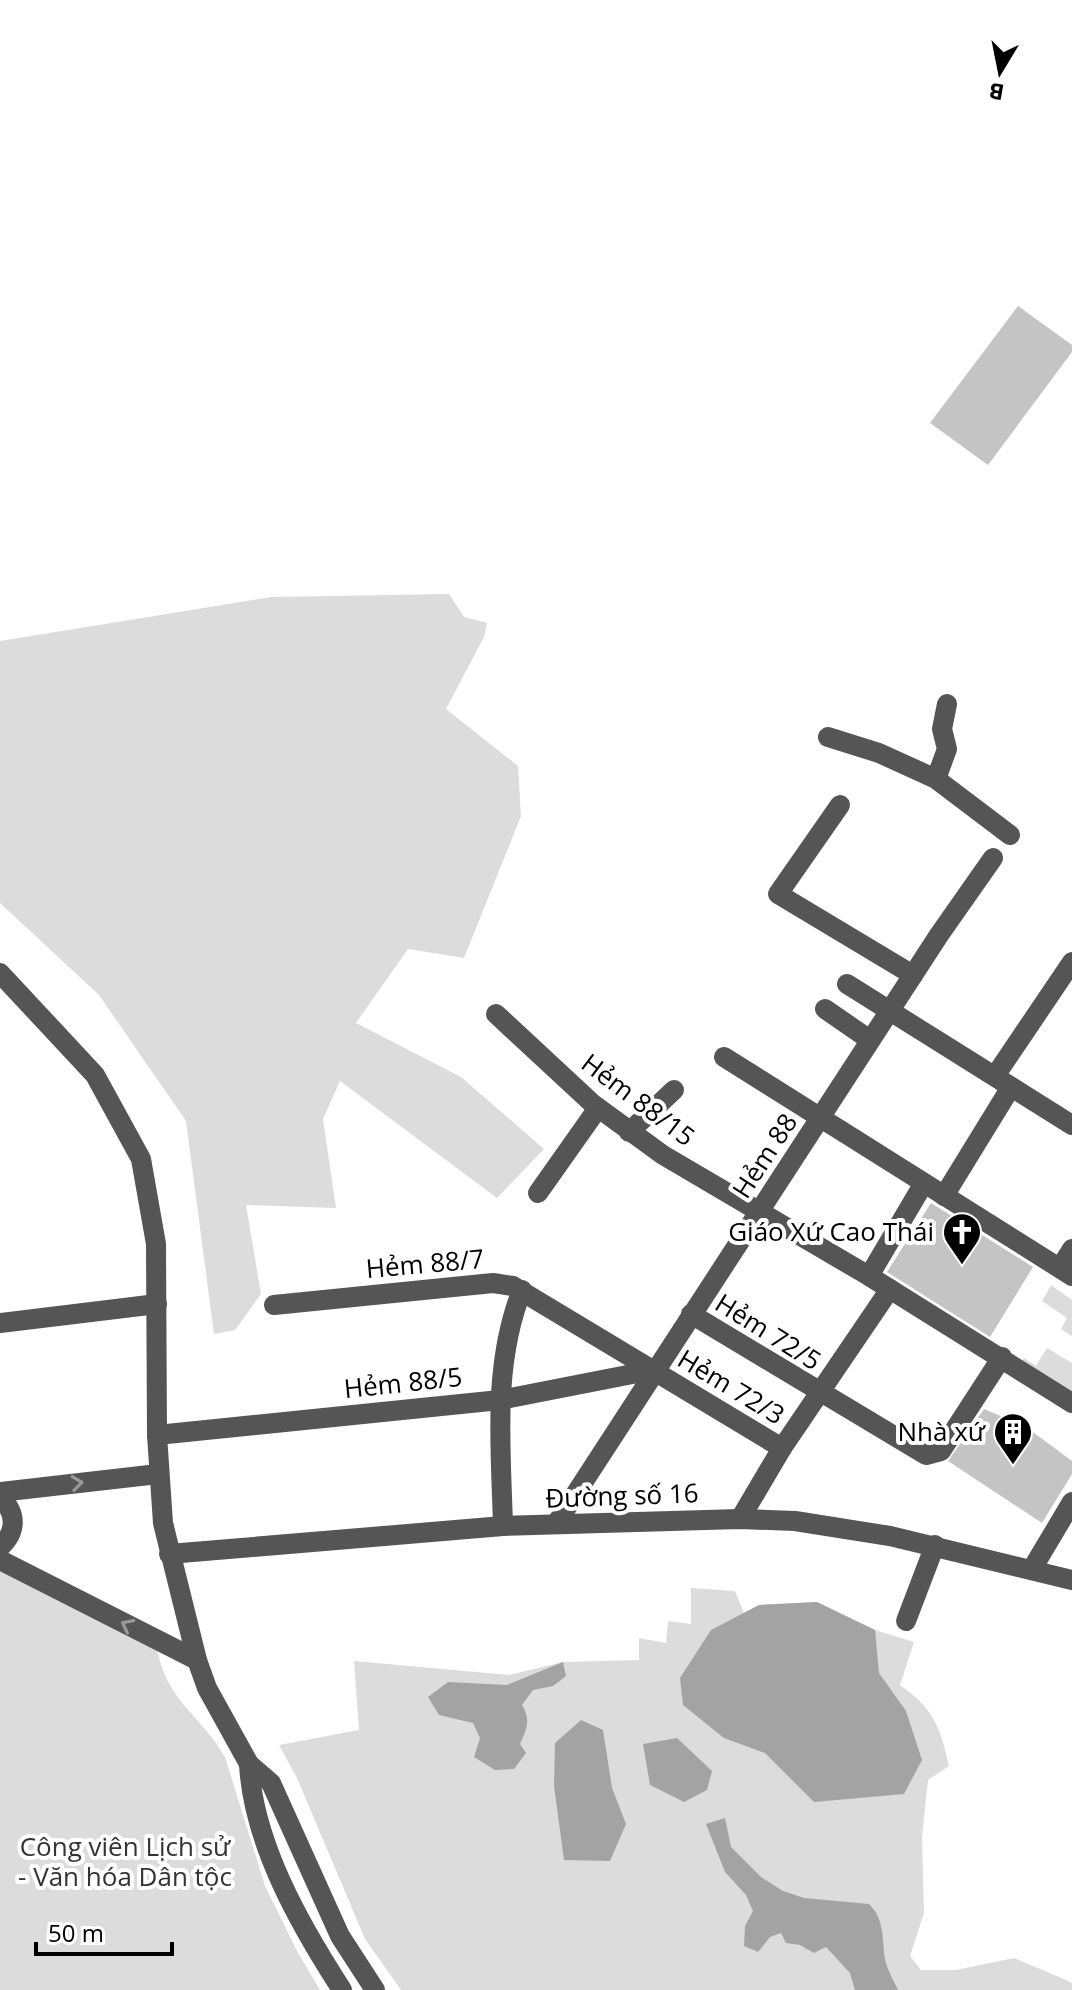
<svg xmlns="http://www.w3.org/2000/svg" width="1072" height="1990" font-family="'Open Sans',sans-serif">
<style>
.green{fill:#dcdcdc}
.water{fill:#a3a3a3}
.building{fill:#c4c4c4}
.lines{fill:none;stroke-linecap:round;stroke-linejoin:round}
.minor{stroke:#555;stroke-width:20}
.oneway{stroke:#999}
.labels{text-anchor:middle;stroke-width:8;stroke-linejoin:round;paint-order:stroke}
.street-label{font-size:26px;fill:#000;stroke:#fff}
.poi-label{font-size:26px;fill:#000;stroke:#fff;text-anchor:end}
.park-label{font-size:26px;fill:#333;stroke:#fff}
</style>
<rect width="100%" height="100%" fill="#fff"/>
<g class="green">
<path d="M449 594 464 617 487 623 484 637 446 709 518 766 521 816 464 958 408 949 356 1023 461 1077 544 1149 497 1198 340 1081 323 1119 336 1208 246 1205 261 1294 235 1330 214 1334 186 1121 99 995 0 903V641L271 597Z"/>
<path d="M1051 1285 1072 1300V1336L1061 1329 1067 1318 1042 1301Z"/>
<path d="M1047 1348 1072 1363V1401L1018 1366 1024 1358 1036 1366Z"/>
<path d="M0 1565 156 1645C167 1703 199 1712 225 1757L265 1886 298 1953 320 1990H0Z"/>
<path d="M691 1588 735 1591 744 1613 759 1605 817 1602 875 1630 914 1642 900 1685C934 1709 940 1727 949 1766L928 1780 922 1838 924 1913 910 1956 921 1970H956L1014 1958 1066 1980 1072 1983V1990H401L365 1939 297 1778 279 1745 359 1730 354 1661 509 1675 563 1662 639 1660V1638L666 1643 668 1621 691 1624Z"/>
</g>
<g class="water">
<path d="M817 1602 875 1630 879 1673 906 1711 922 1760 904 1794 814 1802 765 1753 724 1738 683 1705 680 1678 711 1630 759 1605Z"/>
<path d="M563 1662 566 1676 553 1686 533 1690 522 1705C531 1720 527 1728 520 1744L526 1753 514 1769 495 1770 474 1757 480 1738 473 1723 439 1715 428 1697 448 1682 507 1685Z"/>
<path d="M581 1720 603 1730 612 1788 626 1824 610 1861 564 1860 554 1786 555 1743Z"/>
<path d="M677 1738 712 1771 707 1790 684 1802 650 1785 643 1744Z"/>
<path d="M725 1818 731 1847 761 1877 783 1891 804 1898 869 1904C885 1919 882 1940 885 1959 887 1970 894 1981 898 1990H855L850 1973 826 1947 814 1953 800 1945 786 1943 781 1933 770 1937 758 1952 744 1946 745 1926 753 1911 746 1895 725 1872 706 1824Z"/>
</g>
<g class="building">
<path d="M1018 306 1072 345V352L988 465 930 423Z"/>
<path d="M931 1203 1033 1267 990 1337 887 1272Z"/>
<path d="M984 1409 1026 1427 1072 1461V1474L1042 1523 948 1461Z"/>
</g>
<g class="lines">
<g class="minor">
<path d="M828 737 879 753 936 779 1010 835"/>
<path d="M936 779 947 749 942 729 947 704"/>
<path d="M840 805 778 894 913 975"/>
<path d="M0 973 95 1075 141 1159 156 1244 157 1435 163 1523 197 1660 207 1688 249 1764"/>
<path d="M847 984 1072 1125"/>
<path d="M825 1009 870 1040"/>
<path d="M496 1014 593 1104 663 1155 869 1276 1072 1403"/>
<path d="M724 1057 1072 1276"/>
<path d="M995 1076 1072 962"/>
<path d="M629 1132 674 1090"/>
<path d="M538 1193 598 1108"/>
<path d="M944 1196 1011 1087"/>
<path d="M1060 1268 1072 1249"/>
<path d="M869 1276 924 1183"/>
<path d="M274 1305 493 1283 513 1286 782 1448"/>
<path d="M691 1314 926 1455 941 1451 1002 1357"/>
<path d="M0 1323 157 1304"/>
<path d="M157 1435 500 1400 653 1370"/>
<path d="M0 1492 158 1474"/>
<path d="M0 1498C17 1512 17 1532 0 1547"/>
<path d="M740 1519 782 1448 890 1289"/>
<path d="M556 1524 939 935 993 858"/>
<path d="M503 1526C501 1448 492 1365 522 1290"/>
<path d="M169 1554 503 1526 740 1519 795 1521 890 1536 1072 1580"/>
<path d="M0 1560 197 1660"/>
<path d="M1032 1569 1072 1502"/>
<path d="M906 1621 935 1545"/>
<path d="M342 1990C300 1925 253 1843 249 1764L271 1783 340 1936 375 1990"/>
</g>
</g>
<defs><path id="oneway-chevron" d="M-2-3.5L2.5 0L-2 3.5" fill="none" stroke-width="1.6" stroke-linecap="round" stroke-linejoin="round" transform="scale(2)"/></defs>
<g class="oneway">
<use href="#oneway-chevron" transform="translate(77 1483) rotate(-7)"/>
<use href="#oneway-chevron" transform="translate(127 1625) rotate(-153)"/>
</g>
<defs>
<symbol id="church-pin" viewBox="-11 -11 22 30"><path d="M0 17L-7.5 6A9.5 9.5 0 1 1 7.5 6Z" fill="#000" stroke="#fff"/><path d="M-1.2-6h2.4v3.5h3.3v2.4h-3.3V6h-2.4V-.1h-3.3v-2.4h3.3Z" fill="#fff"/></symbol>
<symbol id="building-pin" viewBox="-11 -11 22 30"><path d="M0 17L-7.5 6A9.5 9.5 0 1 1 7.5 6Z" fill="#000" stroke="#fff"/><path d="M-4-6H4V6H1V3H-1V6H-4ZM-2.5-4.3h1.7v1.8h-1.7ZM.8-4.3h1.7v1.8H.8ZM-2.5-1h1.7V.8h-1.7ZM.8-1h1.7V.8H.8Z" fill="#fff"/></symbol>
</defs>
<g fill-rule="evenodd">
<use href="#church-pin" x="940" y="1210" width="44" height="60"/>
<use href="#building-pin" x="991" y="1410" width="44" height="60"/>
</g>
<g class="labels">
<g class="street-label">
<text transform="translate(638 1100) rotate(37)" y="9">Hẻm 88/15</text>
<text transform="translate(765 1156) rotate(-57)" y="9">Hẻm 88</text>
<text transform="translate(425 1264) rotate(-5)" y="9">Hẻm 88/7</text>
<text transform="translate(768 1332) rotate(32)" y="9">Hẻm 72/5</text>
<text transform="translate(403 1383) rotate(-6)" y="9">Hẻm 88/5</text>
<text transform="translate(731 1387) rotate(31)" y="9">Hẻm 72/3</text>
<text transform="translate(622 1496) rotate(-2)" y="9">Đường số 16</text>
</g>
<g class="poi-label">
<text x="934" y="1241">Giáo Xứ Cao Thái</text>
<text x="985" y="1441">Nhà xứ</text>
</g>
<g class="park-label">
<text x="125" y="1856">Công viên Lịch sử<tspan x="125" dy="30">- Văn hóa Dân tộc</tspan></text>
</g>
</g>
<g transform="translate(1000 72) rotate(190)" stroke="#ffffff" stroke-width="6" paint-order="stroke">
<path d="M0-6L14 30L0 20L-14 30Z" fill="#000000"/>
<text y="-12" font-size="22" font-weight="bold" text-anchor="middle" fill="#000000">B</text>
</g>
<path d="M36 1942v12h136v-12" fill="none" stroke="#000000" stroke-width="4"/>
<text x="48" y="1942" font-size="24" fill="#000000" stroke="#ffffff" stroke-width="6" paint-order="stroke">50 m</text>
</svg>
